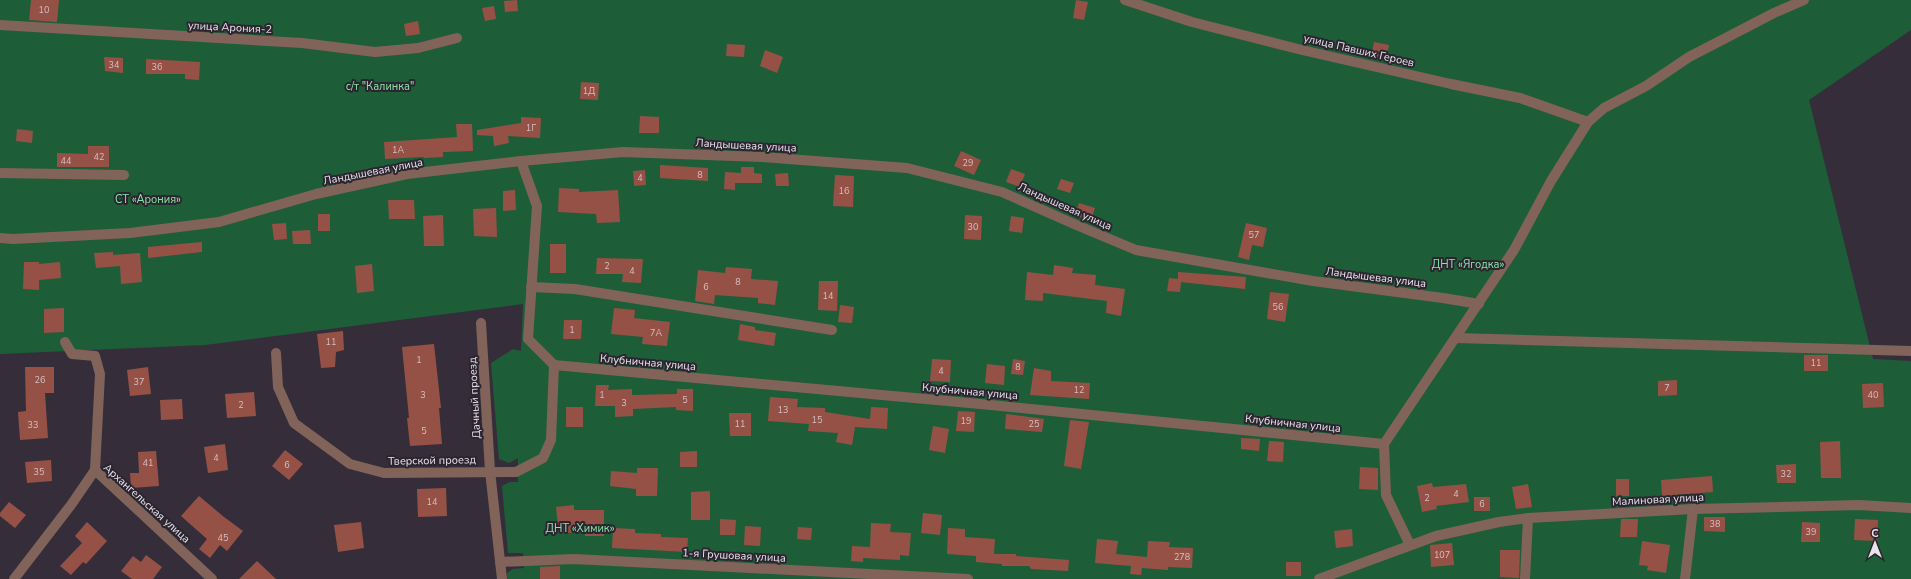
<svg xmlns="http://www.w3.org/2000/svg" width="1911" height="579" font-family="'Nunito Sans',sans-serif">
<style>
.green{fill:#1d5e38}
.building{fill:#965146}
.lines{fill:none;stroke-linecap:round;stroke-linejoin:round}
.minor{stroke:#82635a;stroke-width:10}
.labels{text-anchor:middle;stroke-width:4;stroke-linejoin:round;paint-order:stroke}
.number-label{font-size:9px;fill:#d4bfc2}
.street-label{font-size:11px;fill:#e9e4ec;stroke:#2b2530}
.park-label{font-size:11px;fill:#89e6a8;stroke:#2b2530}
</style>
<rect width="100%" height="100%" fill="#352e3a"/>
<path class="green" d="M0 0H1911V30L1809 100 1873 359 1911 361V579H507V573L513 569 524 568 523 553H508L502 486 510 482H518V458L509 463 499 459 491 363 513 349 521 351 523 304 205 345 0 354Z"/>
<g class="building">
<path d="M31 0H59L57 22 29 20Z"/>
<path d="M517 0 518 11 505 12 504 1Z"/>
<path d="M1076 0 1088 2 1084 20 1073 18Z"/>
<path d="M494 6 496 19 485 21 482 8Z"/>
<path d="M418 21 420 34 406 36 404 24Z"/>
<path d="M1374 42 1389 45 1386 60 1371 58Z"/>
<path d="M727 44 745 45 744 57 726 56Z"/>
<path d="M765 50 783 57 777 73 760 66Z"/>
<path d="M104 57 123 58V73L105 71Z"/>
<path d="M146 59 200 62 199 80 185 79V74H146Z"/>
<path d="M581 82 599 83 598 100 580 99Z"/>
<path d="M640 116 659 117V133H639Z"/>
<path d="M521 117 541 118 540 138 508 136 509 143 494 146 493 136 477 135V130L521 123Z"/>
<path d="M456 124H472L473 151 443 152V157L424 158V157L385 159 384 142 457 137Z"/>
<path d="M17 129 33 131 32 143 16 141Z"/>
<path d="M88 146H109V167H57V153L88 154Z"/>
<path d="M961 151 981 160 974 175 954 166Z"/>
<path d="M660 165 708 168V181L660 178Z"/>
<path d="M741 167H754V173L762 174V183H735V190L724 189 725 172 741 173Z"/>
<path d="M1011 169 1025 174 1020 187 1006 182Z"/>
<path d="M645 170 646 185 634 186 633 171Z"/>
<path d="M788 173 789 186H776L775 174Z"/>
<path d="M835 175 854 176 853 207 833 206Z"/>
<path d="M1061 179 1074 183 1070 193 1057 189Z"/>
<path d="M559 188 579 189V192L618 190 620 222 597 223 596 214 558 212Z"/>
<path d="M515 190 516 210 503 211V191Z"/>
<path d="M388 200H414L415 219H389Z"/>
<path d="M1079 203 1095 208 1091 220 1075 215Z"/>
<path d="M496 208 497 237 474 236 473 209Z"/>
<rect x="318" y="214" width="12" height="17"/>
<path d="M443 215 444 246H424L423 216Z"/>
<path d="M965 215 982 216 981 240 964 239Z"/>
<path d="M1011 216 1024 218 1022 233 1009 231Z"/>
<path d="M286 223 287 239 274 240 272 224Z"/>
<path d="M1246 223 1267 228 1263 247 1252 245 1249 260 1238 257Z"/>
<path d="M310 230 311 244H293L292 231Z"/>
<path d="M202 242V252L148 258V247Z"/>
<rect x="550" y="244" width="16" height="29"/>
<path d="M113 252V255L140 253 142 282 121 284 120 266 96 268 94 253Z"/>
<path d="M597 258 643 259 641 283 622 282 623 274H596Z"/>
<path d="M24 262H39V264L60 262 61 278 39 280V290L23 289Z"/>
<path d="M372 264 374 291 357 293 355 266Z"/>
<path d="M1054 265 1073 268 1072 273 1096 275 1095 285 1125 289 1121 316 1106 313 1107 301 1043 293V301L1025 300 1027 272 1053 275Z"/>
<path d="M726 267 752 269 751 279 778 281 775 305 758 303V298L715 295 714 304 695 301 698 270 725 273Z"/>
<path d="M1178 272 1246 277 1245 289 1181 282 1180 292 1167 291 1169 278 1178 279Z"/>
<path d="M819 281H838L837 311 818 310Z"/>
<path d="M1270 292 1289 294 1285 322 1267 319Z"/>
<path d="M840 305 854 307 852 323 838 322Z"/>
<path d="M64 308V332L44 333V309Z"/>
<path d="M614 308 635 310 634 318 670 322 667 346 642 344 643 337 611 334Z"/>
<path d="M564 320H582L581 339H563Z"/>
<path d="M740 324 755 327V330L776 333 774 346 738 340Z"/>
<path d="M343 331 344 350 336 352 335 367 321 368 317 334Z"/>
<path d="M434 344 441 408H439L442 444 410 446 407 418H409L402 347Z"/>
<rect x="1804" y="355" width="24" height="16"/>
<path d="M932 359 951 360 950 382 930 381Z"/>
<path d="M1013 359 1025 361 1023 375 1011 374Z"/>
<path d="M987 364 1005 366 1004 385 985 383Z"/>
<path d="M25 367H54V393H45L48 438 20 440 18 412 26 411Z"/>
<path d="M148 367 151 394 130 396 127 370Z"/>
<path d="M1034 368 1051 371V381L1090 383 1089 399 1030 395Z"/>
<path d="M1677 380V395L1658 396V381Z"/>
<path d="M1883 383 1884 407 1863 408 1862 384Z"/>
<path d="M596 385H609L608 390 632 389V395L677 394V389H693V411L676 410V407L633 409V416L615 417V406H595Z"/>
<path d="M254 392 256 416 227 418 225 394Z"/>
<path d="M770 397 798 399 797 407 825 408V412L870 419 871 407 888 408 887 429 855 427 852 445 836 442 838 433 808 431 809 424 768 421Z"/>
<path d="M182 399 183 419 161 420 160 400Z"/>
<rect x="566" y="407" width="17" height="20"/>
<path d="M958 411 975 412 974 432 956 431Z"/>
<path d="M729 413H751V436H730Z"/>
<path d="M1006 414 1044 419 1042 432 1005 429Z"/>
<path d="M1070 420 1089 422 1081 469 1064 466Z"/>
<path d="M933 426 949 429 945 453 929 450Z"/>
<path d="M1241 438 1260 439 1259 451 1241 449Z"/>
<path d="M1269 441 1284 442 1283 462 1267 461Z"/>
<path d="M1840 441 1841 478H1821L1820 442Z"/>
<path d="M225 444 228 470 208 473 204 447Z"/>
<path d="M285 450 303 464 289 480 272 466Z"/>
<path d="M156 451 159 486 131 488 130 473H139L138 452Z"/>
<path d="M697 451V467H680V452Z"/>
<path d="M51 460 52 481 27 483 25 462Z"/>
<path d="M1796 464V483H1777L1776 465Z"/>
<path d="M1360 467 1378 468V490L1359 489Z"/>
<path d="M637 468H658L657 496H636V489L610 486 611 471 637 473Z"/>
<path d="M1712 476 1713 492 1662 496 1661 480Z"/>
<rect x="1616" y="479" width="13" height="17"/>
<path d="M1432 483 1433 487 1466 484 1469 502 1436 506 1437 509 1422 512 1417 486Z"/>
<path d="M1528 484 1532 507 1516 509 1512 487Z"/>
<path d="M446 488 447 516 418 517 417 489Z"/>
<path d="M710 491V520H691V492Z"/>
<path d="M199 496 224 517 243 531 227 551 220 545 210 558 199 549 207 539 181 516Z"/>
<rect x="1474" y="497" width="16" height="14"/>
<path d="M9 502 26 515 15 528 0 516V513Z"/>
<path d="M574 505V510H604V536H585V531L559 534 556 507Z"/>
<path d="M923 513 942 515 940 535 921 533Z"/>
<path d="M1704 517H1725V532L1704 531Z"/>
<path d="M720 519 736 520 735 535H720Z"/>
<path d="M1621 519H1638L1637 537H1620Z"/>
<path d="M1855 519 1878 520 1877 541 1854 540Z"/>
<path d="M87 522 107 541 86 564 83 562 71 575 60 566 82 543 75 536Z"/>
<path d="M361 522 364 548 338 552 334 525Z"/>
<path d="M1802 522 1820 523V542H1801Z"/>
<path d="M871 523 891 524 890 532 911 533 909 556 900 555V560L863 558V562L851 561 852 546 870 547Z"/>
<path d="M745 526 761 527 760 546 744 545Z"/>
<path d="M798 527 812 528 811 540 797 539Z"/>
<path d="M613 528 635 529V533L661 534V537L688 538 687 552 612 548Z"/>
<path d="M948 528 965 529V537L995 539 994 554H1016V556L1069 560 1068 571 1031 569 1029 566H1002V564L976 562V556L947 554Z"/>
<path d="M1352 529 1353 546 1336 548 1334 531Z"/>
<path d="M1097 539 1118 541 1116 554 1147 557 1148 541 1170 542 1169 547 1193 548 1192 568 1168 567V570L1142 568 1141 575 1130 574 1131 566 1095 563Z"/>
<path d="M1642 541 1670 545 1666 573 1647 570 1648 566 1639 565Z"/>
<path d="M1452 543 1454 565 1431 567 1430 545Z"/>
<path d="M1500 550H1520L1519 578 1500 577Z"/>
<path d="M146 555 162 567 153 579H132L121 571 133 556 141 562Z"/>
<path d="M257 561 276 579H239Z"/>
<rect x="1286" y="562" width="15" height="14"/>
<path d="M560 566V579H540V567Z"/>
</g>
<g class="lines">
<g class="minor">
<path d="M1125 0 1192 22 1302 50 1451 84 1520 98 1588 122"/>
<path d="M0 25 302 43 375 52 418 48 457 38"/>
<path d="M521 161 537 206 528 339 554 365"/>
<path d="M0 173 124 175"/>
<path d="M0 238 13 239 130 233 219 222 316 194 407 174 521 161 623 152 762 157 907 168 1002 192 1074 224 1136 250 1313 281 1443 298 1479 304"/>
<path d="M531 287 575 289 832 330"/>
<path d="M481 323 490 471 502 579"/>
<path d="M1456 338 1911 351"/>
<path d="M65 342 72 354 95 356 100 374 95 470"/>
<path d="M276 353 278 387 294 423 350 464 384 473 516 472 543 458 551 440 554 365"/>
<path d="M554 365 991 405 1384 444"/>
<path d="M1410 545 1386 495 1384 444 1514 250 1551 181 1588 122 1604 108 1646 86 1689 57 1774 13 1804 0"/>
<path d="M500 562 574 559 968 579"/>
<path d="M14 579 71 505 95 470 212 579"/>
<path d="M1319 579 1436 536 1499 522 1528 518 1693 509 1859 505 1911 508"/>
<path d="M1525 579 1528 518"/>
<path d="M1685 579 1693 509"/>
</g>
</g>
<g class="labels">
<g class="number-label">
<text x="44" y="13">10</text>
<text x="114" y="68">34</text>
<text x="157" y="70">36</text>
<text x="589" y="94">1Д</text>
<text x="531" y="131">1Г</text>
<text x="398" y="153">1А</text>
<text x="99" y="160">42</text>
<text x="66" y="164">44</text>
<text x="968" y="166">29</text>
<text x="700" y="178">8</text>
<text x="640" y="181">4</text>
<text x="844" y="194">16</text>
<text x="973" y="230">30</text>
<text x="1254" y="238">57</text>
<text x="607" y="269">2</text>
<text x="632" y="274">4</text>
<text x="738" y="285">8</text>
<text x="706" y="290">6</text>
<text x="828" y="299">14</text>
<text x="1278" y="310">56</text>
<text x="572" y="333">1</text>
<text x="656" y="336">7А</text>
<text x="331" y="345">11</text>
<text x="419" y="363">1</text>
<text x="1816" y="366">11</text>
<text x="1018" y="370">8</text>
<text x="941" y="374">4</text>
<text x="40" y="383">26</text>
<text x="139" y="385">37</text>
<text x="1667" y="391">7</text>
<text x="1079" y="393">12</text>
<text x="423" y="398">3</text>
<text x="602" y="398">1</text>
<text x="1873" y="398">40</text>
<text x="685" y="403">5</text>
<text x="624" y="406">3</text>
<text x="241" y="408">2</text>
<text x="783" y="413">13</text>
<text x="817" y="423">15</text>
<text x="966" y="424">19</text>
<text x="740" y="427">11</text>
<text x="1034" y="427">25</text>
<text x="33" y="428">33</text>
<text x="424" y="434">5</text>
<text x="216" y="461">4</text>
<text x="148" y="466">41</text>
<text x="287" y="468">6</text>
<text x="39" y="475">35</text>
<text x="1786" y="477">32</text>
<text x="1456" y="497">4</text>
<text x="1427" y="501">2</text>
<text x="432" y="505">14</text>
<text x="1482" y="507">6</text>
<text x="1715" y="527">38</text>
<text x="1811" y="535">39</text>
<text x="223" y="541">45</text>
<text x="1442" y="558">107</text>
<text x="1182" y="560">278</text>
</g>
<g class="street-label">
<text transform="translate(230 27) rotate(3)" y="4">улица Арония-2</text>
<text transform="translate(1359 50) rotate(13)" y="4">улица Павших Героев</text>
<text transform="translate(746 145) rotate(3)" y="4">Ландышевая улица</text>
<text transform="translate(373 171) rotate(-11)" y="4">Ландышевая улица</text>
<text transform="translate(1065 206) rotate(24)" y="4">Ландышевая улица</text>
<text transform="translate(1376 277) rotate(7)" y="4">Ландышевая улица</text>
<text transform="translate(648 362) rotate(5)" y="4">Клубничная улица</text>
<text transform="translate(970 391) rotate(5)" y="4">Клубничная улица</text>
<text transform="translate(474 398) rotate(-93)" y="4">Дачный проезд</text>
<text transform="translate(1293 423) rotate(6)" y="4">Клубничная улица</text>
<text transform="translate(432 460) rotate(-1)" y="4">Тверской проезд</text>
<text transform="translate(1658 499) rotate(-3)" y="4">Малиновая улица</text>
<text transform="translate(147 503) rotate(42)" y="4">Архангельская улица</text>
<text transform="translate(734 555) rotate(3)" y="4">1-я Грушовая улица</text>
</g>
<g class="park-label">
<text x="380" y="90">с/т "Калинка"</text>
<text x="148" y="203">СТ «Арония»</text>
<text x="1468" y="268">ДНТ «Ягодка»</text>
<text x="580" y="532">ДНТ «Химик»</text>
</g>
</g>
<g transform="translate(1875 543)" stroke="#2b2530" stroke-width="3" paint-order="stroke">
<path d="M0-3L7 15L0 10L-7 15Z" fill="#e9e4ec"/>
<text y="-6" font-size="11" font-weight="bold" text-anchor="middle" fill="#e9e4ec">С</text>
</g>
</svg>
